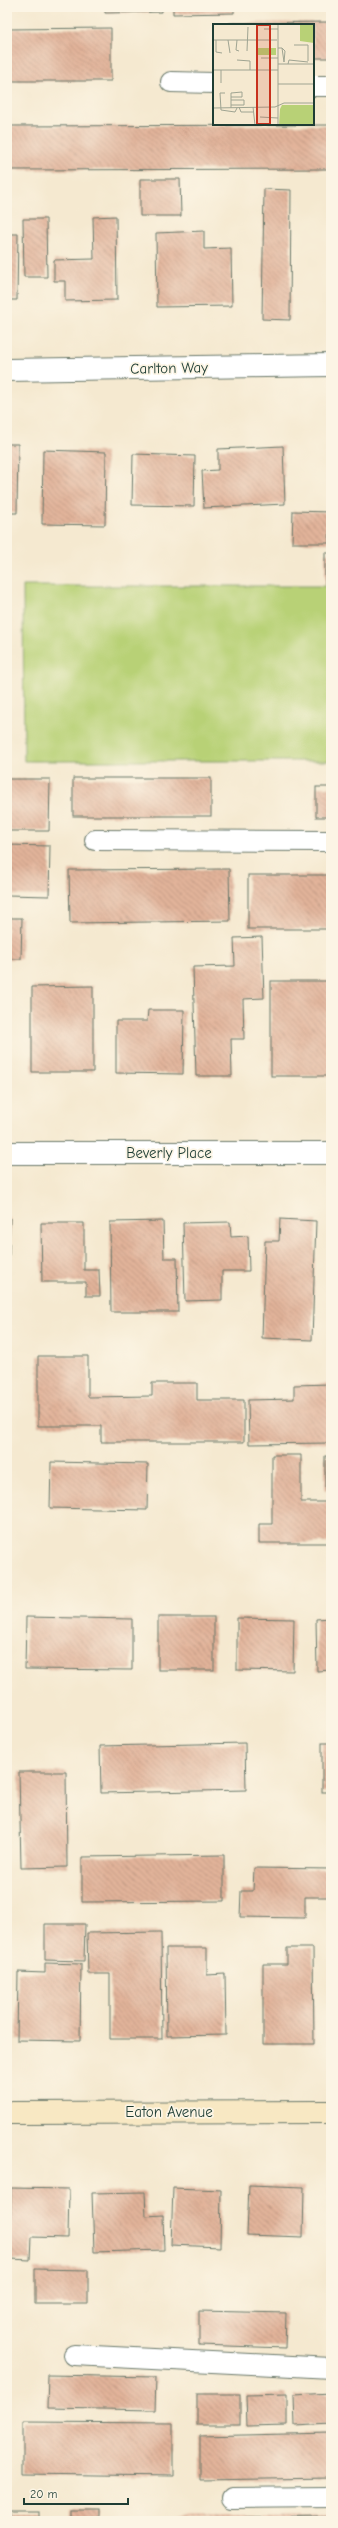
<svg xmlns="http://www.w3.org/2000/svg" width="338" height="2528" font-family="'Comic Neue',sans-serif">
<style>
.grass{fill:#b8d176;stroke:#6c8755}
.building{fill:url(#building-back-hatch)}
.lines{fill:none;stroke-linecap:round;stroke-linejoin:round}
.lane-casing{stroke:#6a796b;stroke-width:22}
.street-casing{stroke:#6a796b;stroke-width:24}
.secondary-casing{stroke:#6a796b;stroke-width:24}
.lane{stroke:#fff;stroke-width:20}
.street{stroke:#fff;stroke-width:22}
.secondary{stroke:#f8e8c3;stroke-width:22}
.labels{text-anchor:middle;stroke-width:3.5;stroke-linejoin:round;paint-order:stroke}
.street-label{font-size:15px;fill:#1f3d34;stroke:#fcf5e5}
.inset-road{fill:none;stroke:#9fa492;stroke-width:1}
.view{fill:#c8321e;fill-opacity:0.15;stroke:#c8321e;stroke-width:2}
.inset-edge{fill:none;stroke:#1f3d34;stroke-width:2}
</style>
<defs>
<pattern id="building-back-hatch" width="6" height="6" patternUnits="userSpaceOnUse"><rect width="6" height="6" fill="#e2b39a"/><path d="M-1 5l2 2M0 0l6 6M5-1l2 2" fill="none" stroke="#b7937e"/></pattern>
</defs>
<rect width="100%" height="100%" fill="#fcf5e5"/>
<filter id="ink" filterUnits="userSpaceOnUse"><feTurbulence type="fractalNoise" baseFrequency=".025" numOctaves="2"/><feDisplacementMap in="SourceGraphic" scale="8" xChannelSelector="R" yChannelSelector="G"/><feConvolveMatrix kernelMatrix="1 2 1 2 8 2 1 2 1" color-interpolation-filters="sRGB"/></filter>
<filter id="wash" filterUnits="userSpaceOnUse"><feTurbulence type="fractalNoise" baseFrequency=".012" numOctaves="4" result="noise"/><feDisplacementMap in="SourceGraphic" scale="16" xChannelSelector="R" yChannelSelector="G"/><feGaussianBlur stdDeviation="0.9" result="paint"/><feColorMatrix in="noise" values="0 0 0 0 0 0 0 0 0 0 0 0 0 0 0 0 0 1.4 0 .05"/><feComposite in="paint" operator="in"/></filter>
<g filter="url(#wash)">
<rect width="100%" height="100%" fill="#f5e9d0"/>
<path class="grass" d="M23 586H331V761H24Z"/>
<g id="blocks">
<g class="building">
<path d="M105 7H162V12L105 13Z"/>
<path d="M173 7H234V13L173 14Z"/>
<path d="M331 22V58H313V25H229V23Z"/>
<path d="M111 28V81H7V29Z"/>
<path d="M331 125V169L7 170V126Z"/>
<path d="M140 179H180L181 216H140Z"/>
<path d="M264 189 291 190 290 320 262 319Z"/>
<path d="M116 216 117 300 65 301V281H54V260L94 259 93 217Z"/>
<path d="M23 219H46L47 277H24Z"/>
<path d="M204 231V249L231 248 232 306 157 307 156 233Z"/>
<path d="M7 234H18L17 300H7Z"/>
<path d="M7 444H18L17 513H7Z"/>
<path d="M283 446 285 504 204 508 202 471 218 470V449Z"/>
<path d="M43 450 106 452 105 525 42 524Z"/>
<path d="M133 454 195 456 194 506 132 505Z"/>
<path d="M293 511 330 512 329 543H292Z"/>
<path d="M325 553H331V585L325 584Z"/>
<rect x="73" y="778" width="138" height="38"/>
<path d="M7 779H50L49 831H7Z"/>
<rect x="316" y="787" width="15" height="30"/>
<path d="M7 845 50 846 49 896 7 895Z"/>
<path d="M229 869 230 921 70 923 69 870Z"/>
<rect x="248" y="875" width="83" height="54"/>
<path d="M7 918H22L21 959H7Z"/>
<path d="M262 937 264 998 243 999 244 1039H231L232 1076H196L193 967 235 966 234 938Z"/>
<rect x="271" y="981" width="60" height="95"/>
<path d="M93 986V1072H32V987Z"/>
<path d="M148 1010H184L183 1074 116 1073V1021H147Z"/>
<path d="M7 1218H10L8 1298H7Z"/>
<path d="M280 1219 316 1221 312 1340 262 1338 265 1241H279Z"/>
<path d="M163 1221 164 1258H177L178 1312H111L110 1222Z"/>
<path d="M230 1222 231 1237 248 1236 249 1271H222V1300L185 1301 183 1223Z"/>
<path d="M41 1223H84V1270H99L100 1296H86V1282H42Z"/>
<path d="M38 1356H88V1397L152 1396V1383H197V1400H244V1442H101V1426H38Z"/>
<path d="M331 1384V1443L249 1444 248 1400 294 1399V1385Z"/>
<path d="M272 1455H301V1502H331V1543H259V1524H272Z"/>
<rect x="325" y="1456" width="6" height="34"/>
<path d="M51 1462 148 1464 147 1510 50 1508Z"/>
<path d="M26 1617 132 1619V1670L25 1669Z"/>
<rect x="158" y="1617" width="56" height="53"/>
<path d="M237 1618 294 1619 293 1671 237 1670Z"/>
<path d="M331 1618V1670L317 1671 316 1619Z"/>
<path d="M245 1743 246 1790 101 1793 100 1746Z"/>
<rect x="322" y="1743" width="9" height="49"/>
<path d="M19 1772H66L67 1867 21 1868Z"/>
<path d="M224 1855V1901L82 1902V1857Z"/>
<path d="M254 1868 331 1869V1897H305V1918L240 1917 241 1891H253Z"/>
<path d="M45 1924H85L84 1961 45 1960Z"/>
<path d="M161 1932 162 2039H110V1974H88L87 1933Z"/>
<path d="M166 1948H207V1975L225 1974 226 2035 167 2036Z"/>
<path d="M287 1948H313L314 2044H263V1964H287Z"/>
<path d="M45 1963 81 1964 80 2041 17 2040 18 1972 45 1973Z"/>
<path d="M249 2185 304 2187 303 2237 247 2235Z"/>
<path d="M11 2188 69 2189 68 2238 31 2237 30 2260 10 2259Z"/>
<path d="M173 2188 221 2190 220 2247 171 2245Z"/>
<rect x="329" y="2189" width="2" height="61"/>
<path d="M145 2192 146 2216 163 2215 164 2250 94 2252 92 2193Z"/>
<path d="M35 2269 88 2270V2304H35Z"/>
<path d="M199 2311 286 2313 285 2348 199 2345Z"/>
<path d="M48 2375 156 2377 155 2410 47 2408Z"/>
<path d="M331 2393V2424L295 2426 294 2395Z"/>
<rect x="197" y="2394" width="43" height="31"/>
<path d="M287 2394V2425L247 2426 246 2395Z"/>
<path d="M23 2422 173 2423V2476L23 2474Z"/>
<path d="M331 2433V2478L200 2480V2436Z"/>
<rect x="70" y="2509" width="29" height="12"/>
<rect x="10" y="2512" width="29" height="9"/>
<path d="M331 2517V2521H161V2519Z"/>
</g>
</g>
</g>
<g filter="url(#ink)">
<use href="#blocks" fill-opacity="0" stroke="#6a796b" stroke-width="1"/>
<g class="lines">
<defs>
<g id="lane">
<path d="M171 82 214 83"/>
<path d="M313 86H331"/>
<path d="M95 840 331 841"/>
<path d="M74 2355 331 2368"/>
<path d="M232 2498 331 2497"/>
</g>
<g id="street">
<path d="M7 370 331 365"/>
<path d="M7 1153H331"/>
</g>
<path id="secondary" d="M7 2113 331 2112"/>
</defs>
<use href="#lane" class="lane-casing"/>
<use href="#street" class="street-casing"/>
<use href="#secondary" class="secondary-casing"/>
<use href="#lane" class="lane"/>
<use href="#street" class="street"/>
<use href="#secondary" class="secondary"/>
</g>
</g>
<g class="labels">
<g class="street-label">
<text transform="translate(169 368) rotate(-1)" y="5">Carlton Way</text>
<text x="169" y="1158">Beverly Place</text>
<text x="169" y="2117">Eaton Avenue</text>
</g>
</g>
<g transform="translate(213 24)">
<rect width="101" height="101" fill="#f5e9d0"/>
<path d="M87 0H101V19L87 17ZM45 24H63V31H45Z" fill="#b8d176"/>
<path d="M69 81H101V101H66L67 85Z" fill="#b8d176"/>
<path class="inset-road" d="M65 0V101M51 5H65M0 16H64M3 16V28L9 29M15 16 17 29M24 16 23 26 26 27M81 21H95V37M65 24H69L72 27 71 38 69 24M34 27 35 3M48 34H65M24 36 37 37V46M65 40H101M75 40 76 36 95 38M0 46H65M8 46V59M65 60H101M12 69H7L8 86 22 88 24 84M18 81H31V76H18M26 83 28 88H40M40 83 42 101M0 84 62 83 71 79H101M18 84V69L29 68V73H18M47 93 65 94"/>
<path class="view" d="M44 1H57V100H44Z"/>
<rect width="101" height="101" class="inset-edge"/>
</g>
<rect width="338" height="2528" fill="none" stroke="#fcf5e5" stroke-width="24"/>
<path d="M24 2498v6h104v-6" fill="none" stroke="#1f3d34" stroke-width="2"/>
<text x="30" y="2498" font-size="12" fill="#1f3d34" stroke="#fcf5e5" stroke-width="3" paint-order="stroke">20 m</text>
</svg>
